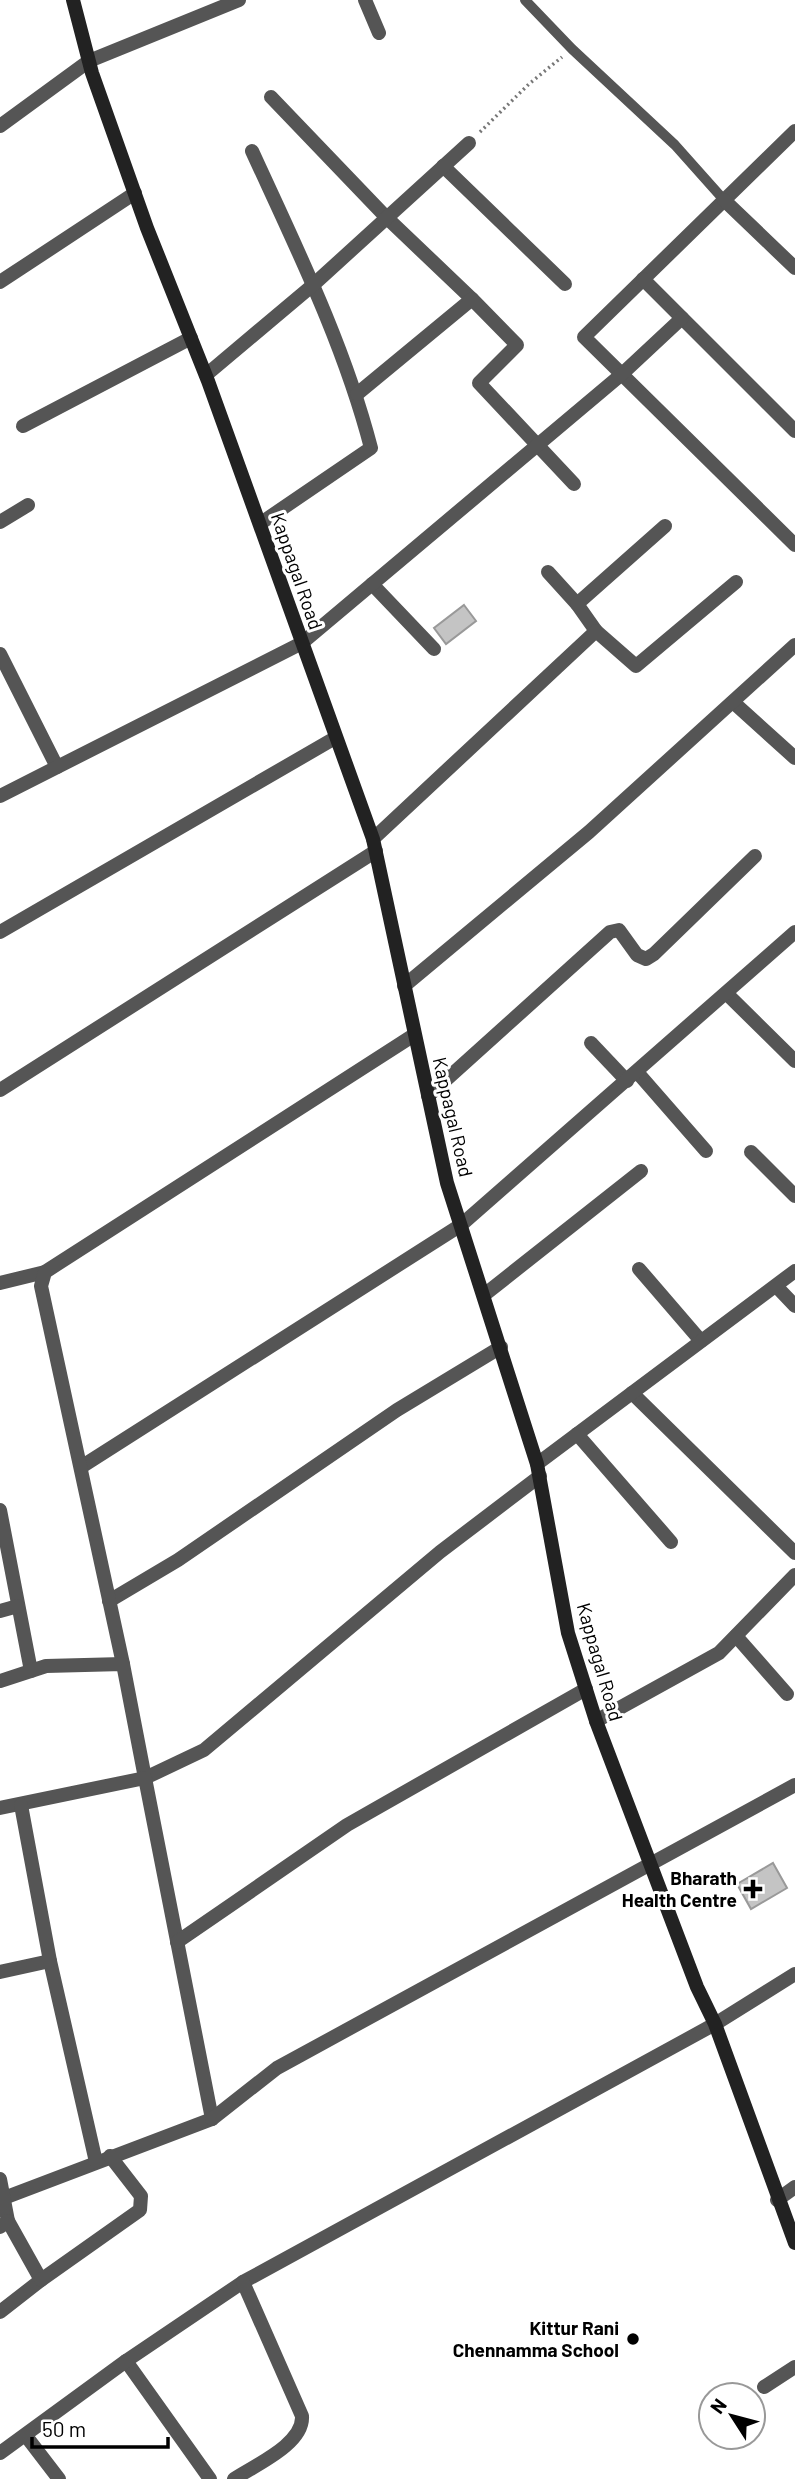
<svg xmlns="http://www.w3.org/2000/svg" width="795" height="2479" font-family="Barlow,sans-serif">
<style>
.building{fill:#c4c4c4;stroke:#999;stroke-width:2}
.lines{fill:none;stroke-linecap:round;stroke-linejoin:round}
.path{stroke:#777;stroke-width:3.5;stroke-dasharray:2 3.5;stroke-linecap:butt}
.lane{stroke:#555;stroke-width:10}
.street{stroke:#555;stroke-width:14}
.secondary{stroke:#222;stroke-width:14}
.poi-dot{fill:#000;stroke:#fff;stroke-width:2.5}
.labels{text-anchor:middle;stroke-width:6;stroke-linejoin:round;paint-order:stroke}
.street-label{font-size:19px;fill:#000;stroke:#fff}
.poi-label{font-size:19px;font-weight:bold;fill:#000;stroke:#fff;text-anchor:end}
</style>
<rect width="100%" height="100%" fill="#fff"/>
<g class="building">
<path d="M464 605 476 621 446 644 434 628Z"/>
<path d="M773 1863 787 1888 751 1909 737 1884Z"/>
</g>
<g class="lines">
<path class="path" d="M480 132 529 84 562 57"/>
<path class="lane" d="M525 0 572 49 675 145 724 200"/>
<g class="street">
<path d="M365 0 379 33"/>
<path d="M271 97 386 217 472 299"/>
<path d="M0 126 89 61 239 0"/>
<path d="M795 131 584 337 795 545"/>
<path d="M252 151C296 247 344 344 371 448L261 523"/>
<path d="M443 166 565 284"/>
<path d="M724 200 795 268"/>
<path d="M643 279 795 431"/>
<path d="M0 282 135 193"/>
<path d="M206 375 313 285 469 143"/>
<path d="M357 394 472 299 517 345 479 383 574 484"/>
<path d="M23 426 191 338"/>
<path d="M0 522 28 505"/>
<path d="M548 572 577 604"/>
<path d="M372 584 434 649"/>
<path d="M596 631 577 604 665 526"/>
<path d="M0 654 57 767"/>
<path d="M733 702 795 758"/>
<path d="M0 796 302 643 622 374 682 318"/>
<path d="M373 839 596 631 636 666 736 582"/>
<path d="M0 932 335 738"/>
<path d="M404 986 589 832 795 645"/>
<path d="M727 994 795 1061"/>
<path d="M591 1043 627 1081"/>
<path d="M637 1072 706 1151"/>
<path d="M0 1090 376 851"/>
<path d="M428 1096 610 932 619 930 637 955 646 959 654 954 755 856"/>
<path d="M751 1152 795 1196"/>
<path d="M639 1269 701 1341"/>
<path d="M0 1283 45 1272"/>
<path d="M776 1286 795 1306"/>
<path d="M484 1295 641 1171"/>
<path d="M632 1393 795 1553"/>
<path d="M577 1434 671 1542"/>
<path d="M537 1464 795 1271"/>
<path d="M81 1467 461 1225 795 932"/>
<path d="M0 1510 31 1671"/>
<path d="M109 1601 178 1560 397 1410 501 1347"/>
<path d="M0 1611 18 1606"/>
<path d="M736 1636 787 1694"/>
<path d="M123 1664 41 1286 45 1272 414 1035"/>
<path d="M0 1681 46 1666 123 1664 145 1778 204 1750 440 1552 540 1476"/>
<path d="M596 1721 719 1653 795 1575"/>
<path d="M0 1808 145 1778 212 2119 4 2198"/>
<path d="M177 1942 347 1825 586 1689"/>
<path d="M50 1961 96 2162"/>
<path d="M0 1972 50 1961 21 1805"/>
<path d="M212 2119 277 2068 795 1785"/>
<path d="M0 2179 8 2221"/>
<path d="M777 2200 795 2187"/>
<path d="M0 2227 8 2221 41 2280 0 2312"/>
<path d="M41 2280 140 2210 141 2196 110 2156"/>
<path d="M126 2361 210 2479"/>
<path d="M764 2387 795 2367"/>
<path d="M26 2436 59 2479"/>
<path d="M0 2453 126 2361 243 2282 715 2024 795 1974"/>
<path d="M234 2479C255 2465 304 2444 302 2416L243 2282"/>
</g>
<path class="secondary" d="M73 0 92 73 147 228 208 381 373 839 447 1183 537 1464 568 1633 596 1721 697 1987 715 2024 795 2243"/>
</g>
<g class="poi-dot">
<path d="M749.5 1878.5h7v7h7v7h-7v7h-7v-7h-7v-7h7z"/>
<circle cx="633" cy="2339" r="7"/>
</g>
<g class="labels">
<g class="street-label">
<text transform="translate(297 571) rotate(71)" y="7">Kappagal Road</text>
<text transform="translate(453 1117) rotate(77)" y="7">Kappagal Road</text>
<text transform="translate(600 1662) rotate(74)" y="7">Kappagal Road</text>
</g>
<g class="poi-label">
<text x="737" y="1885">Bharath<tspan x="737" dy="22">Health Centre</tspan></text>
<text x="619" y="2335">Kittur Rani<tspan x="619" dy="22">Chennamma School</tspan></text>
</g>
</g>
<g transform="translate(732 2416) rotate(306)"><circle r="33" fill="#ffffff" stroke="#999999" stroke-width="2"/>
<path d="M0-5L12 26L0 18L-12 26Z" fill="#000000"/>
<text y="-10" font-size="19" font-weight="bold" text-anchor="middle" fill="#000000">N</text>
</g>
<path d="M32 2437v10h136v-10" fill="none" stroke="#000000" stroke-width="3.5"/>
<text x="42" y="2437" font-size="21" fill="#000000" stroke="#ffffff" stroke-width="5" paint-order="stroke">50 m</text>
</svg>
